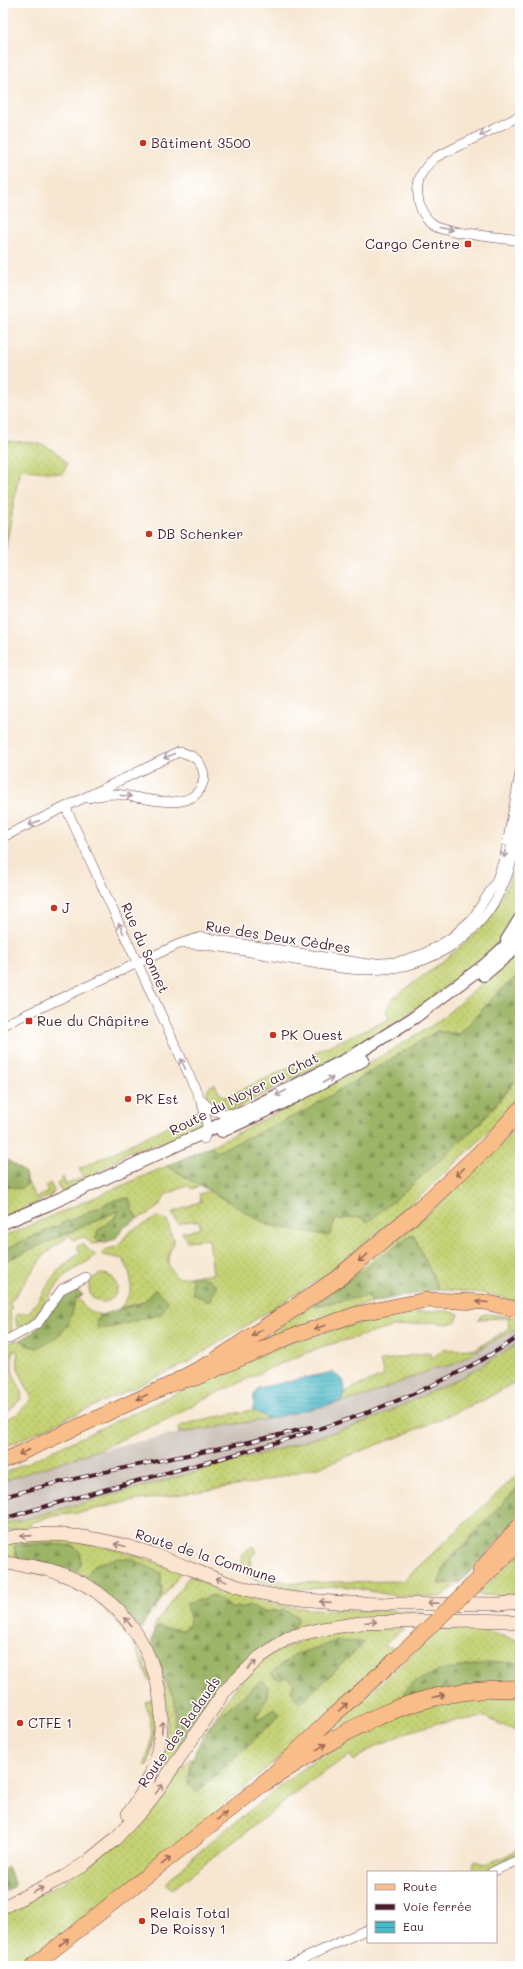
<svg xmlns="http://www.w3.org/2000/svg" width="523" height="1969" font-family="Mali,sans-serif">
<style>
.railway{fill:#ccc2b9}
.grass{fill:url(#grass-dots);stroke:#877850;fill-rule:evenodd}
.forest{fill:url(#forest-firs);stroke:#726a48}
.water{fill:url(#water-rules);stroke:#4b6c79}
.lines{fill:none;stroke-linecap:round;stroke-linejoin:round}
.minor-casing{stroke:#643d44;stroke-width:10}
.tertiary-casing{stroke:#643d44;stroke-width:14}
.secondary-casing{stroke:#643d44;stroke-width:14}
.primary-casing{stroke:#643d44;stroke-width:16}
.motorway-casing{stroke:#643d44;stroke-width:18}
.minor{stroke:#fff;stroke-width:9}
.tertiary{stroke:#fff;stroke-width:12}
.secondary{stroke:#fce5d0;stroke-width:13}
.primary{stroke:#f8bd89;stroke-width:15}
.motorway{stroke:#f8bd89;stroke-width:17}
.rail-casing{stroke:#4a1f2b;stroke-width:4}
.rail{stroke:#fff;stroke-width:2.5;stroke-dasharray:8;stroke-linecap:butt}
.primary-bridge-casing{stroke:#643d44;stroke-width:16;stroke-linecap:butt}
.primary-bridge{stroke:#f8bd89;stroke-width:15}
.oneway{stroke:#ae9aa0}
.oneway2{stroke:#986655}
.oneway3{stroke:#a3827e}
.poi-dot{fill:#c8321e;stroke:#fff;stroke-width:1.5}
.labels{text-anchor:middle;stroke-width:3;stroke-linejoin:round;paint-order:stroke}
.poi-label{font-size:14px;fill:#4a1f2b;stroke:#fff;text-anchor:start}
.street-label{font-size:14px;fill:#4a1f2b;stroke:#fff}
</style>
<defs>
<pattern id="grass-dots" width="8" height="8" patternUnits="userSpaceOnUse"><rect width="8" height="8" fill="#c4d274"/><path d="M2 2h.1M6 6h.1" fill="none" stroke="#aab465" stroke-width="1.8" stroke-linecap="round"/></pattern>
<pattern id="forest-firs" width="22" height="20" patternUnits="userSpaceOnUse"><rect width="22" height="20" fill="#9bb466"/><path d="M5 1l3.5 6h-7zM16 11l3.5 6h-7z" fill="#809254"/></pattern>
<pattern id="water-rules" width="6" height="5" patternUnits="userSpaceOnUse"><rect width="6" height="5" fill="#4cb9c7"/><path d="M0 2.5h6" fill="none" stroke="#4196a2"/></pattern>
</defs>
<rect width="100%" height="100%" fill="#fff"/>
<filter id="ink" filterUnits="userSpaceOnUse"><feTurbulence type="fractalNoise" baseFrequency=".025" numOctaves="2"/><feDisplacementMap in="SourceGraphic" scale="8" xChannelSelector="R" yChannelSelector="G"/><feConvolveMatrix kernelMatrix="1 2 1 2 8 2 1 2 1" color-interpolation-filters="sRGB"/></filter>
<filter id="wash" filterUnits="userSpaceOnUse"><feTurbulence type="fractalNoise" baseFrequency=".012" numOctaves="4" result="noise"/><feDisplacementMap in="SourceGraphic" scale="16" xChannelSelector="R" yChannelSelector="G"/><feGaussianBlur stdDeviation="0.9" result="paint"/><feColorMatrix in="noise" values="0 0 0 0 0 0 0 0 0 0 0 0 0 0 0 0 0 1.4 0 .05"/><feComposite in="paint" operator="in"/></filter>
<g filter="url(#wash)">
<rect width="100%" height="100%" fill="#f7e7d2"/>
<path class="railway" d="M520 1326V1343L501 1355 462 1377 382 1415 351 1427 279 1449 3 1525V1481L95 1451 179 1433 300 1413 436 1368 452 1365Z"/>
<g class="grass">
<path d="M3 441C32 443 48 439 67 464L63 474 20 469 3 562Z"/>
<path d="M511 876 520 882V906L515 920 497 946 479 963 392 1026 350 1052 302 1074 229 1112 217 1109 207 1099C206 1090 207 1087 215 1084L219 1093 226 1097 312 1057 315 1052 389 1019 386 1011 392 999C423 975 458 953 484 924 496 911 504 893 511 876Z"/>
<path d="M520 952V974L498 992 460 1034 437 1031 305 1111 217 1152 211 1146 320 1091 390 1051 436 1023Z"/>
<path d="M520 1075V1099L484 1136 412 1204 320 1279 185 1364 3 1448V1421L17 1414 32 1399 18 1369 17 1350 12 1352V1371L22 1392 21 1399 3 1416V1343L20 1340 29 1346 68 1326 76 1296C86 1307 85 1310 101 1315L96 1322 109 1328 161 1314 144 1302 120 1308C135 1291 134 1279 123 1259L103 1255 102 1253 105 1250 118 1246 129 1232 158 1217 167 1220 174 1243C166 1258 165 1265 178 1278L213 1274 209 1239 187 1241 182 1232 199 1229 200 1221H190L178 1224 172 1213 201 1201 199 1194 210 1191 268 1225 329 1235 335 1220 359 1216 411 1186 480 1123 507 1092Z"/>
<path d="M200 1108 204 1129 186 1137 129 1151 89 1180 66 1192 61 1191 57 1183 63 1177 66 1185 83 1177 79 1169 189 1116Z"/>
<path d="M520 1124V1302L482 1293 439 1289 413 1234 314 1306 369 1295 372 1302 290 1329 258 1342C353 1279 442 1208 520 1124Z"/>
<path d="M167 1166 201 1186 191 1189 189 1185 165 1195C160 1210 150 1213 137 1219L129 1198 115 1200 3 1250V1237Z"/>
<path d="M26 1178 35 1198 48 1192 45 1186 50 1183 54 1191 52 1195 3 1219V1189L8 1186 27 1184Z"/>
<path d="M120 1210 115 1218 98 1230 96 1239 106 1242 92 1244 84 1237 73 1240 70 1235 45 1254 9 1304 12 1307 10 1313 12 1330 8 1335H3V1262Z"/>
<path d="M82 1244 96 1256 64 1276 29 1324 19 1328 17 1327 15 1316 17 1314 29 1313 58 1271 80 1252 77 1246Z"/>
<circle cx="103" cy="1288" r="14"/>
<path d="M429 1311H447L459 1314 456 1322 448 1324 432 1322 394 1327 324 1346 277 1365 202 1400 166 1420 95 1451 3 1481V1474L176 1393 295 1340 386 1316Z"/>
<path d="M487 1314 520 1317V1326L452 1365 436 1368 366 1396 342 1402 344 1393 352 1388 384 1376 380 1361 431 1352 430 1360 442 1350 476 1349 509 1328 508 1318 478 1319 482 1315Z"/>
<path d="M520 1343V1379L484 1400 403 1435 325 1465 255 1483 121 1503 83 1512 54 1516 30 1523V1527L3 1531V1525L7 1524 279 1449 351 1427 382 1415 462 1377Z"/>
<path d="M253 1410 269 1419 179 1433 178 1428 180 1426 200 1420Z"/>
<path d="M520 1472V1485L446 1563 438 1584 460 1582 441 1597 390 1595 344 1586 300 1590 287 1588 254 1579 246 1573 242 1563V1556L247 1550 254 1546 257 1552 251 1556 250 1570 288 1583 403 1581Z"/>
<path d="M38 1539 69 1540 119 1550 182 1571 154 1610 162 1594 161 1573 86 1578 76 1572 81 1564 14 1546 17 1561 3 1559V1544Z"/>
<path d="M520 1553V1576L517 1579 520 1582V1595H476Z"/>
<path d="M190 1575C214 1585 238 1597 264 1602 316 1614 371 1609 425 1611L419 1616 291 1632 283 1610 264 1612 252 1606 190 1618 189 1626 183 1630 158 1627 153 1633 156 1623Z"/>
<path d="M90 1594 105 1605 133 1636 152 1680H149L137 1652 128 1637 116 1621Z"/>
<path d="M405 1628 383 1646 397 1648 274 1762 166 1855 19 1966H3V1912L61 1884 148 1810 192 1757 188 1783 280 1715 274 1708 257 1721 258 1711 266 1700 268 1687 222 1712 207 1730C222 1707 237 1681 260 1663 300 1631 355 1629 405 1628ZM364 1642V1643L301 1703 294 1683 287 1677 280 1665C312 1645 329 1646 364 1642Z"/>
<path d="M440 1629 481 1630 520 1641V1663L495 1662 403 1698 320 1738Z"/>
<path d="M162 1675 175 1701 173 1738 183 1744 158 1783 150 1788C155 1774 162 1758 165 1743 170 1721 166 1697 162 1675Z"/>
<path d="M520 1697V1721L514 1726 515 1731 485 1717 438 1723 411 1731 374 1747 353 1761 350 1755 311 1781 173 1889 165 1884C195 1853 228 1828 262 1801 270 1795 277 1788 285 1782 340 1739 407 1703 477 1698 492 1697 506 1698 520 1697Z"/>
<path d="M151 1700C161 1725 153 1742 148 1766L145 1765C154 1735 154 1732 145 1702Z"/>
<path d="M520 1847V1853L484 1872H476L473 1868 475 1861 485 1864 508 1856Z"/>
</g>
<g class="forest">
<path d="M520 974V1075L480 1123 411 1186 368 1222 359 1217 335 1220 329 1236 268 1225 167 1166 211 1146 217 1152 305 1111 437 1031 460 1034 498 992Z"/>
<path d="M8 1160 25 1173 27 1184 19 1189 8 1186 3 1189V1162Z"/>
<path d="M129 1198 137 1219 123 1228 115 1239 106 1242 96 1239 98 1230 115 1218 119 1210 3 1262V1250L115 1200Z"/>
<path d="M413 1234 439 1289 372 1302 369 1296 313 1306Z"/>
<path d="M192 1276 208 1279 217 1286 209 1302 193 1294Z"/>
<path d="M155 1289 168 1301 161 1314 109 1328H98L96 1322 101 1315 144 1302Z"/>
<path d="M67 1291H78L83 1295 78 1299 76 1297C69 1328 66 1333 37 1348L29 1346 20 1340C41 1331 50 1312 62 1293Z"/>
<path d="M520 1485V1517L460 1582 438 1584 447 1563Z"/>
<path d="M42 1543 74 1546 80 1552 81 1564 76 1572 46 1564 17 1561 14 1546Z"/>
<path d="M118 1558 131 1559 161 1573C160 1580 163 1589 161 1596 157 1608 144 1617 142 1629L86 1578 94 1565Z"/>
<path d="M213 1595 231 1608 252 1606 264 1612 283 1610 297 1616V1622L291 1632 250 1657 212 1695 198 1716 183 1744 173 1738C174 1727 178 1711 175 1701 170 1680 139 1647 158 1627L183 1630 189 1626 190 1618 186 1604Z"/>
<path d="M337 1641 365 1642 301 1703 296 1699 291 1690 294 1683 287 1677 279 1680 271 1674 294 1655Z"/>
<path d="M495 1662 520 1663V1681L403 1698 406 1690 413 1682 445 1669Z"/>
<path d="M263 1681 268 1687 266 1700 255 1719 257 1721 274 1708 280 1715 197 1793 188 1784C193 1731 224 1710 263 1681Z"/>
<path d="M8 1867 15 1886 3 1892V1870Z"/>
</g>
<path class="water" d="M332 1372 343 1380 345 1388 341 1402 269 1419 253 1410 254 1395 258 1388Z"/>
</g>
<g filter="url(#ink)">
<g class="lines">
<defs>
<g id="minor">
<path d="M520 116 436 157C423 168 416 179 418 196 419 207 424 217 432 223 446 234 501 238 520 241"/>
<path d="M66 808 200 1099C205 1113 210 1124 204 1139"/>
<path d="M3 837 179 752C189 754 197 757 201 766 205 773 205 781 200 789 185 814 138 795 114 794 105 794 96 797 87 798"/>
<path d="M188 944C208 944 226 948 245 951 277 957 309 963 341 968 413 978 480 947 507 876 515 856 517 833 520 811"/>
<path d="M3 1025 179 944 201 937 368 964 397 962 423 954 436 947 452 937 473 918 496 882 505 856 520 773"/>
<path d="M202 1101C214 1113 222 1115 239 1113"/>
<path d="M3 1339H9L38 1323 62 1289 86 1277"/>
<path d="M492 1872 520 1859"/>
<path d="M287 1966 368 1929"/>
</g>
<g id="tertiary">
<path d="M507 940 520 919"/>
<path d="M484 975 520 944"/>
<path d="M222 1131C270 1109 318 1087 363 1060"/>
<path d="M3 1223 49 1204 207 1131 353 1056 415 1017 486 964 520 933"/>
</g>
<g id="secondary">
<path d="M3 1539C54 1527 109 1539 158 1556 191 1568 225 1585 261 1593 336 1608 422 1603 500 1604L520 1602"/>
<path d="M3 1563C41 1565 78 1575 107 1600 171 1655 179 1749 128 1814"/>
<path d="M3 1907 64 1877 87 1862 115 1839 148 1804 224 1692 260 1657 289 1637 322 1629 361 1623 469 1620 507 1621 520 1624"/>
</g>
<g id="primary">
<path d="M3 1461 178 1381 196 1378 292 1336 357 1314 426 1300 484 1302 520 1310"/>
<path d="M480 1570 520 1525"/>
<path d="M33 1966 264 1783 333 1716 395 1660"/>
</g>
<g id="motorway">
<path d="M178 1381 214 1362 337 1279 420 1209 489 1145 520 1110"/>
<path d="M464 1594 520 1542"/>
<path d="M264 1783C351 1727 412 1686 520 1689"/>
</g>
</defs>
<use href="#minor" class="minor-casing"/>
<use href="#tertiary" class="tertiary-casing"/>
<use href="#secondary" class="secondary-casing"/>
<use href="#primary" class="primary-casing"/>
<use href="#motorway" class="motorway-casing"/>
<use href="#minor" class="minor"/>
<use href="#tertiary" class="tertiary"/>
<use href="#secondary" class="secondary"/>
<use href="#primary" class="primary"/>
<use href="#motorway" class="motorway"/>
<defs>
<g id="rail">
<path d="M3 1497C104 1468 209 1454 311 1427"/>
<path d="M3 1519C74 1497 147 1478 219 1459 325 1429 428 1398 520 1336"/>
</g>
</defs>
<use href="#rail" class="rail-casing"/>
<use href="#rail" class="rail"/>
<defs>
<path id="primary-bridge" d="M395 1660 464 1594"/>
</defs>
<use href="#primary-bridge" class="primary-bridge-casing"/>
<use href="#primary-bridge" class="primary-bridge"/>
</g>
<defs><path id="oneway-shaft" d="M-6 0H5M1.5-3L5.5 0L1.5 3" fill="none" stroke-width="1.6" stroke-linecap="round" stroke-linejoin="round"/></defs>
<g class="oneway">
<use href="#oneway-shaft" transform="translate(485 133) rotate(155)"/>
<use href="#oneway-shaft" transform="translate(446 228) rotate(15)"/>
<use href="#oneway-shaft" transform="translate(169 756) rotate(156)"/>
<use href="#oneway-shaft" transform="translate(126 796) rotate(7)"/>
<use href="#oneway-shaft" transform="translate(34 823) rotate(155)"/>
<use href="#oneway-shaft" transform="translate(505 852) rotate(100)"/>
<use href="#oneway-shaft" transform="translate(121 928) rotate(-115)"/>
<use href="#oneway-shaft" transform="translate(183 1064) rotate(-115)"/>
<use href="#oneway-shaft" transform="translate(328 1080) rotate(-27)"/>
<use href="#oneway-shaft" transform="translate(281 1093) rotate(153)"/>
</g>
<g class="oneway2">
<use href="#oneway-shaft" transform="translate(460 1172) rotate(137)"/>
<use href="#oneway-shaft" transform="translate(363 1258) rotate(141)"/>
<use href="#oneway-shaft" transform="translate(482 1302) rotate(-175)"/>
<use href="#oneway-shaft" transform="translate(320 1327) rotate(162)"/>
<use href="#oneway-shaft" transform="translate(257 1333) rotate(146)"/>
<use href="#oneway-shaft" transform="translate(142 1397) rotate(155)"/>
<use href="#oneway-shaft" transform="translate(24 1452) rotate(155)"/>
<use href="#oneway-shaft" transform="translate(439 1696) rotate(-13)"/>
<use href="#oneway-shaft" transform="translate(343 1707) rotate(-42)"/>
<use href="#oneway-shaft" transform="translate(321 1747) rotate(-32)"/>
<use href="#oneway-shaft" transform="translate(222 1816) rotate(-38)"/>
<use href="#oneway-shaft" transform="translate(166 1861) rotate(-39)"/>
<use href="#oneway-shaft" transform="translate(64 1942) rotate(-38)"/>
</g>
<g class="oneway3">
<use href="#oneway-shaft" transform="translate(26 1536) rotate(176)"/>
<use href="#oneway-shaft" transform="translate(120 1545) rotate(-166)"/>
<use href="#oneway-shaft" transform="translate(221 1580) rotate(-161)"/>
<use href="#oneway-shaft" transform="translate(325 1602) rotate(-176)"/>
<use href="#oneway-shaft" transform="translate(433 1603) rotate(-179)"/>
<use href="#oneway-shaft" transform="translate(128 1622) rotate(-129)"/>
<use href="#oneway-shaft" transform="translate(371 1622) rotate(-3)"/>
<use href="#oneway-shaft" transform="translate(252 1665) rotate(-44)"/>
<use href="#oneway-shaft" transform="translate(162 1727) rotate(-87)"/>
<use href="#oneway-shaft" transform="translate(159 1789) rotate(-55)"/>
<use href="#oneway-shaft" transform="translate(38 1890) rotate(-27)"/>
</g>
</g>
<g class="poi-dot">
<circle cx="143" cy="143" r="4"/>
<rect x="464" y="240" width="8" height="8" rx="2"/>
<circle cx="149" cy="534" r="4"/>
<circle cx="54" cy="908" r="4"/>
<rect x="25" y="1017" width="8" height="8" rx="2"/>
<circle cx="273" cy="1035" r="4"/>
<circle cx="128" cy="1099" r="4"/>
<circle cx="20" cy="1723" r="4"/>
<circle cx="142" cy="1921" r="4"/>
</g>
<g class="labels">
<g class="poi-label">
<text x="151" y="148">Bâtiment 3500</text>
<text x="460" y="249" text-anchor="end">Cargo Centre</text>
<text x="157" y="539">DB Schenker</text>
<text x="62" y="913">J</text>
<text x="37" y="1026">Rue du Châpitre</text>
<text x="281" y="1040">PK Ouest</text>
<text x="136" y="1104">PK Est</text>
<text x="28" y="1728">CTFE 1</text>
<text x="150" y="1918">Relais Total<tspan x="150" dy="16">De Roissy 1</tspan></text>
</g>
<g class="street-label">
<text transform="translate(278 937) rotate(9)" y="5">Rue des Deux Cèdres</text>
<text transform="translate(145 948) rotate(66)" y="5">Rue du Sonnet</text>
<text transform="translate(244 1094) rotate(-27)" y="5">Route du Noyer au Chat</text>
<text transform="translate(206 1556) rotate(18)" y="5">Route de la Commune</text>
<text transform="translate(179 1732) rotate(-55)" y="5">Route des Badauds</text>
</g>
</g>
<rect width="523" height="1969" fill="none" stroke="#fff" stroke-width="16"/>
<rect x="367" y="1871" width="130" height="72" fill="#ffffff" stroke="#b7a5aa"/>
<rect x="375" y="1884" width="20" height="6" fill="#f8bd89" stroke="#b7a5aa"/>
<text x="403" y="1891" font-size="12" fill="#4a1f2b">Route</text>
<rect x="375" y="1904" width="20" height="6" fill="#4a1f2b" stroke="#b7a5aa"/>
<text x="403" y="1911" font-size="12" fill="#4a1f2b">Voie ferrée</text>
<rect x="375" y="1921" width="20" height="12" fill="url(#water-rules)" stroke="#b7a5aa"/>
<text x="403" y="1931" font-size="12" fill="#4a1f2b">Eau</text>
</svg>
